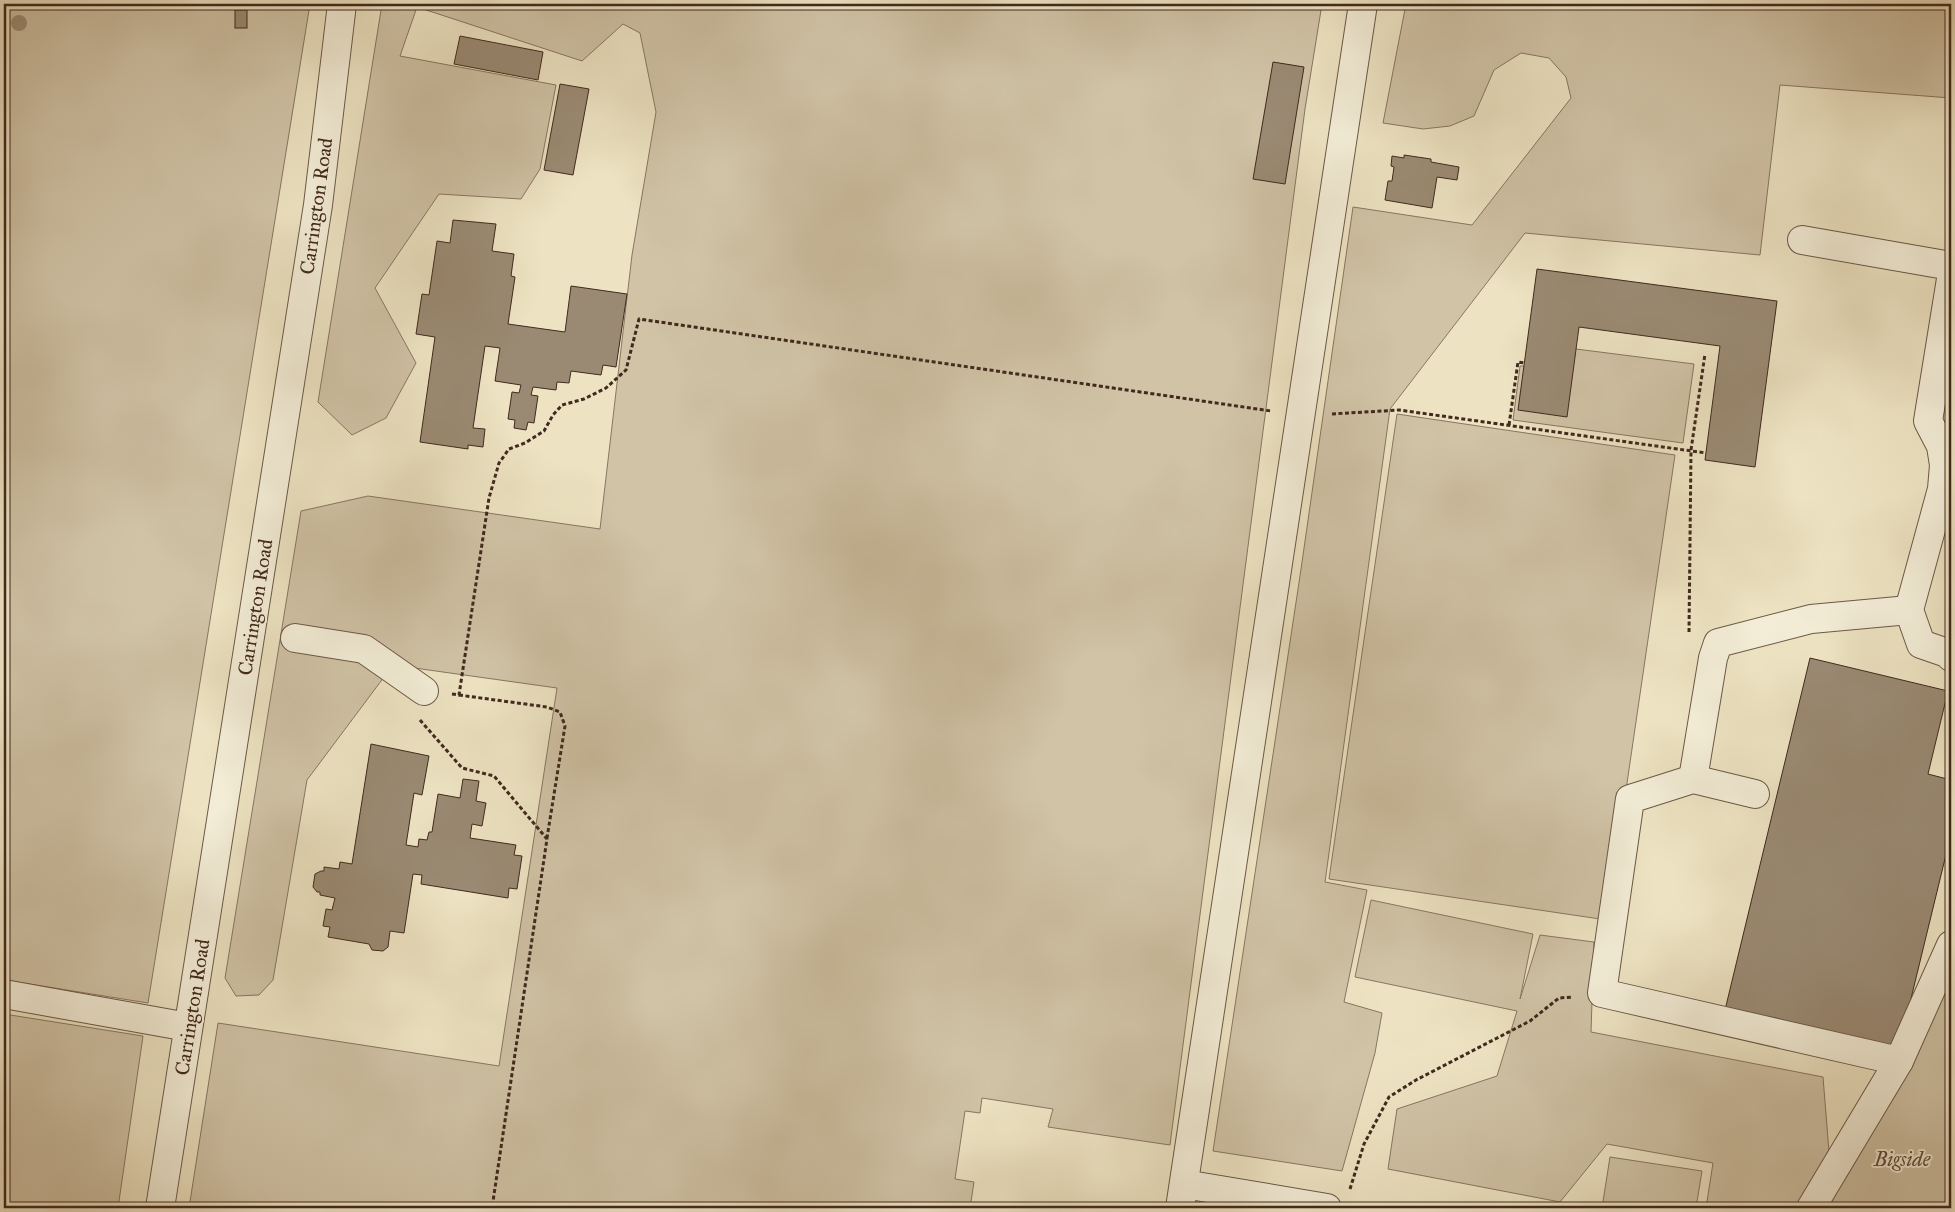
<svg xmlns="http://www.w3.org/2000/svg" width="1955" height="1212" font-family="'IM FELL Great Primer',serif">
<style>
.green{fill:#d0c3a6;stroke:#887662}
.building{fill:#9a8a73;stroke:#41291e}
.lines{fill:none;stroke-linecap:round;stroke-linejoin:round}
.minor-casing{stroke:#6c5847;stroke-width:30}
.path{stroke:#41291e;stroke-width:3;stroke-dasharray:4 2.5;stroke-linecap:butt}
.minor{stroke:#f3edd7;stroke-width:28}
.tree{fill:#9e8e77}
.labels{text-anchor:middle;stroke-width:4;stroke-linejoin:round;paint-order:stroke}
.street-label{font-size:20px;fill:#41291e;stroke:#f3edd7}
.park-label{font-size:20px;font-style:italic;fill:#5e4839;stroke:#f3edd7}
</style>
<rect width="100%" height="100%" fill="#ede3c2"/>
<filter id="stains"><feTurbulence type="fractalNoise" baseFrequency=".004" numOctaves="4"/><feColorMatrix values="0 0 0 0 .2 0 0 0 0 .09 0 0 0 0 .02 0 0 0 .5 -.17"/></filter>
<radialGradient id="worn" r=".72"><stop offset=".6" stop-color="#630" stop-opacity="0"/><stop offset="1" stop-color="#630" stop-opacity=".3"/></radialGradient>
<g class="green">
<path d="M30 4H310L148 1003 4 980V7Z"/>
<path d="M382 4H1322L1305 109 1170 1145 1048 1127 1053 1109 982 1098 980 1113 965 1111 955 1179 974 1182 970 1208H189L218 1023 499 1066 557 688 393 665 307 780 273 980 259 995 236 996 225 978 301 511 368 496 600 529 632 255 656 112 640 33 623 24 582 61 417 7 400 56 556 85 540 169 521 199 439 194 375 288 416 363 386 418 352 435 318 402Z"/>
<path d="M1406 4H1951V98L1780 85 1760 255 1525 233 1390 409 1325 882 1367 890 1344 1002 1382 1013 1375 1053 1342 1171 1213 1151 1300 576 1353 207 1472 225 1571 98 1566 77 1549 58 1521 53 1494 70 1474 116 1450 126 1423 129 1383 123Z"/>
<path d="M1576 349 1694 364 1683 443 1513 420 1520 366H1524Z"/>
<path d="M1397 414 1675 455 1607 920 1329 879Z"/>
<path d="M1371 900 1533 934 1520 999 1540 935 1594 942 1591 1032 1823 1077 1830 1164 1804 1208H1706L1713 1163 1607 1144 1560 1202 1388 1169 1397 1109 1497 1076 1517 1011 1355 977Z"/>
<path d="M1951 968V1208H1819Z"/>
<path d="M4 1014 143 1036 118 1208H4Z"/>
<path d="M1610 1157 1702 1171 1696 1208H1602Z"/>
</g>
<g class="building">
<rect x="235" y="10" width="12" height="18"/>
<path d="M460 36 543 52 538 80 454 64Z"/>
<path d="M1273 62 1304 67 1285 184 1253 179Z"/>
<path d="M560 84 589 89 573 175 544 170Z"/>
<path d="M1404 155 1431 159V162L1459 167 1457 180 1437 177 1432 208 1385 200 1388 181H1392L1394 167 1391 166 1392 156 1404 158Z"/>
<path d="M453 220 496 224 492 251 514 254 511 276 515 277 508 324 565 332 571 286 627 294 616 367 603 365 601 375 571 371 569 383 557 382 556 390 533 387 531 395 538 396 534 423 528 422 526 430 514 428 515 420 508 419 512 392 519 393 521 385 495 381 500 348 485 346 473 428 485 429 483 447 468 445V449L420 442 435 337 416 334 422 294 429 295 437 241 450 243Z"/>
<path d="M1537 269 1777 301 1755 467 1705 460 1720 346 1579 327 1567 417 1518 410Z"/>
<path d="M1810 658 1948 691 1928 774 1951 780V834L1898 1052 1725 1010Z"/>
<path d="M371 744 429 756 422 795 414 793 406 845 418 847 419 839 427 840 429 832H432L438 794 460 798 463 779 479 781 476 801 486 803 482 826 472 824 470 838 516 845 514 855 522 856 517 889 509 888 508 898 421 884 422 875 413 874 404 933 390 931 388 947 383 951 372 950 369 944 328 937 330 927 323 926 326 909 332 910 335 898 320 895V892H317L313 887 315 874 321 871H324V867L339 869 340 862 352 864Z"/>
</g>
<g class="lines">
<defs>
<g id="minor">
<path d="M1802 240 1951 266"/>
<path d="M1951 279 1928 421 1941 446 1944 465 1942 489 1909 610 1921 644 1947 653 1951 657"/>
<path d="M295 638 364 649 424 691"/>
<path d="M1693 779 1713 658 1718 643 1811 619 1909 610"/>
<path d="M1755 794 1693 779 1630 799 1602 993 1899 1061"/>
<path d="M4 994 188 1027"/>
<path d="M1184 1184 1327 1208"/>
<path d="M160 1208 318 205 342 4"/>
<path d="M1180 1208 1363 4"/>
<path d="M1811 1208 1899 1061 1951 945"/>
</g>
</defs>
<use href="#minor" class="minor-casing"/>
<g class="path">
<path d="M1332 414 1399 410 1706 453"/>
<path d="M1509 425 1518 362 1525 363"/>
<path d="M1689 632 1691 450 1705 354"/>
<path d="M452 694 459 695 489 498 499 463 509 449 525 443 544 431 553 415 562 405 584 399 606 388 626 370 639 319 1271 411"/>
<path d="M459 695 547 707 560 712 565 726 547 838"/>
<path d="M420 720 462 768 494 776 547 839 492 1208"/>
<path d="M1350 1189 1364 1144 1389 1097 1416 1080 1530 1021 1559 998 1573 997"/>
</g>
<use href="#minor" class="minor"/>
</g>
<circle class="tree" cx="19" cy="23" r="8"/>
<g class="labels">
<g class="street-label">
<text transform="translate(316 206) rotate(-82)" y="7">Carrington Road</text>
<text transform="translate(255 607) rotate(-81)" y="7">Carrington Road</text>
<text transform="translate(192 1007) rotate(-81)" y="7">Carrington Road</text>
</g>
<g class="park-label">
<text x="1902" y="1166">Bigside</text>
</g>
</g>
<rect width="1955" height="1212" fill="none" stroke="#ede3c2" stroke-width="20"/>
<rect x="5" y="5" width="1945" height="1202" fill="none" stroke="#41291e" stroke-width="2.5"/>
<rect x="10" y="10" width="1935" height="1192" fill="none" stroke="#41291e"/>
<rect width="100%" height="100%" filter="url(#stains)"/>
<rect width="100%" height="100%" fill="url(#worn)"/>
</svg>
